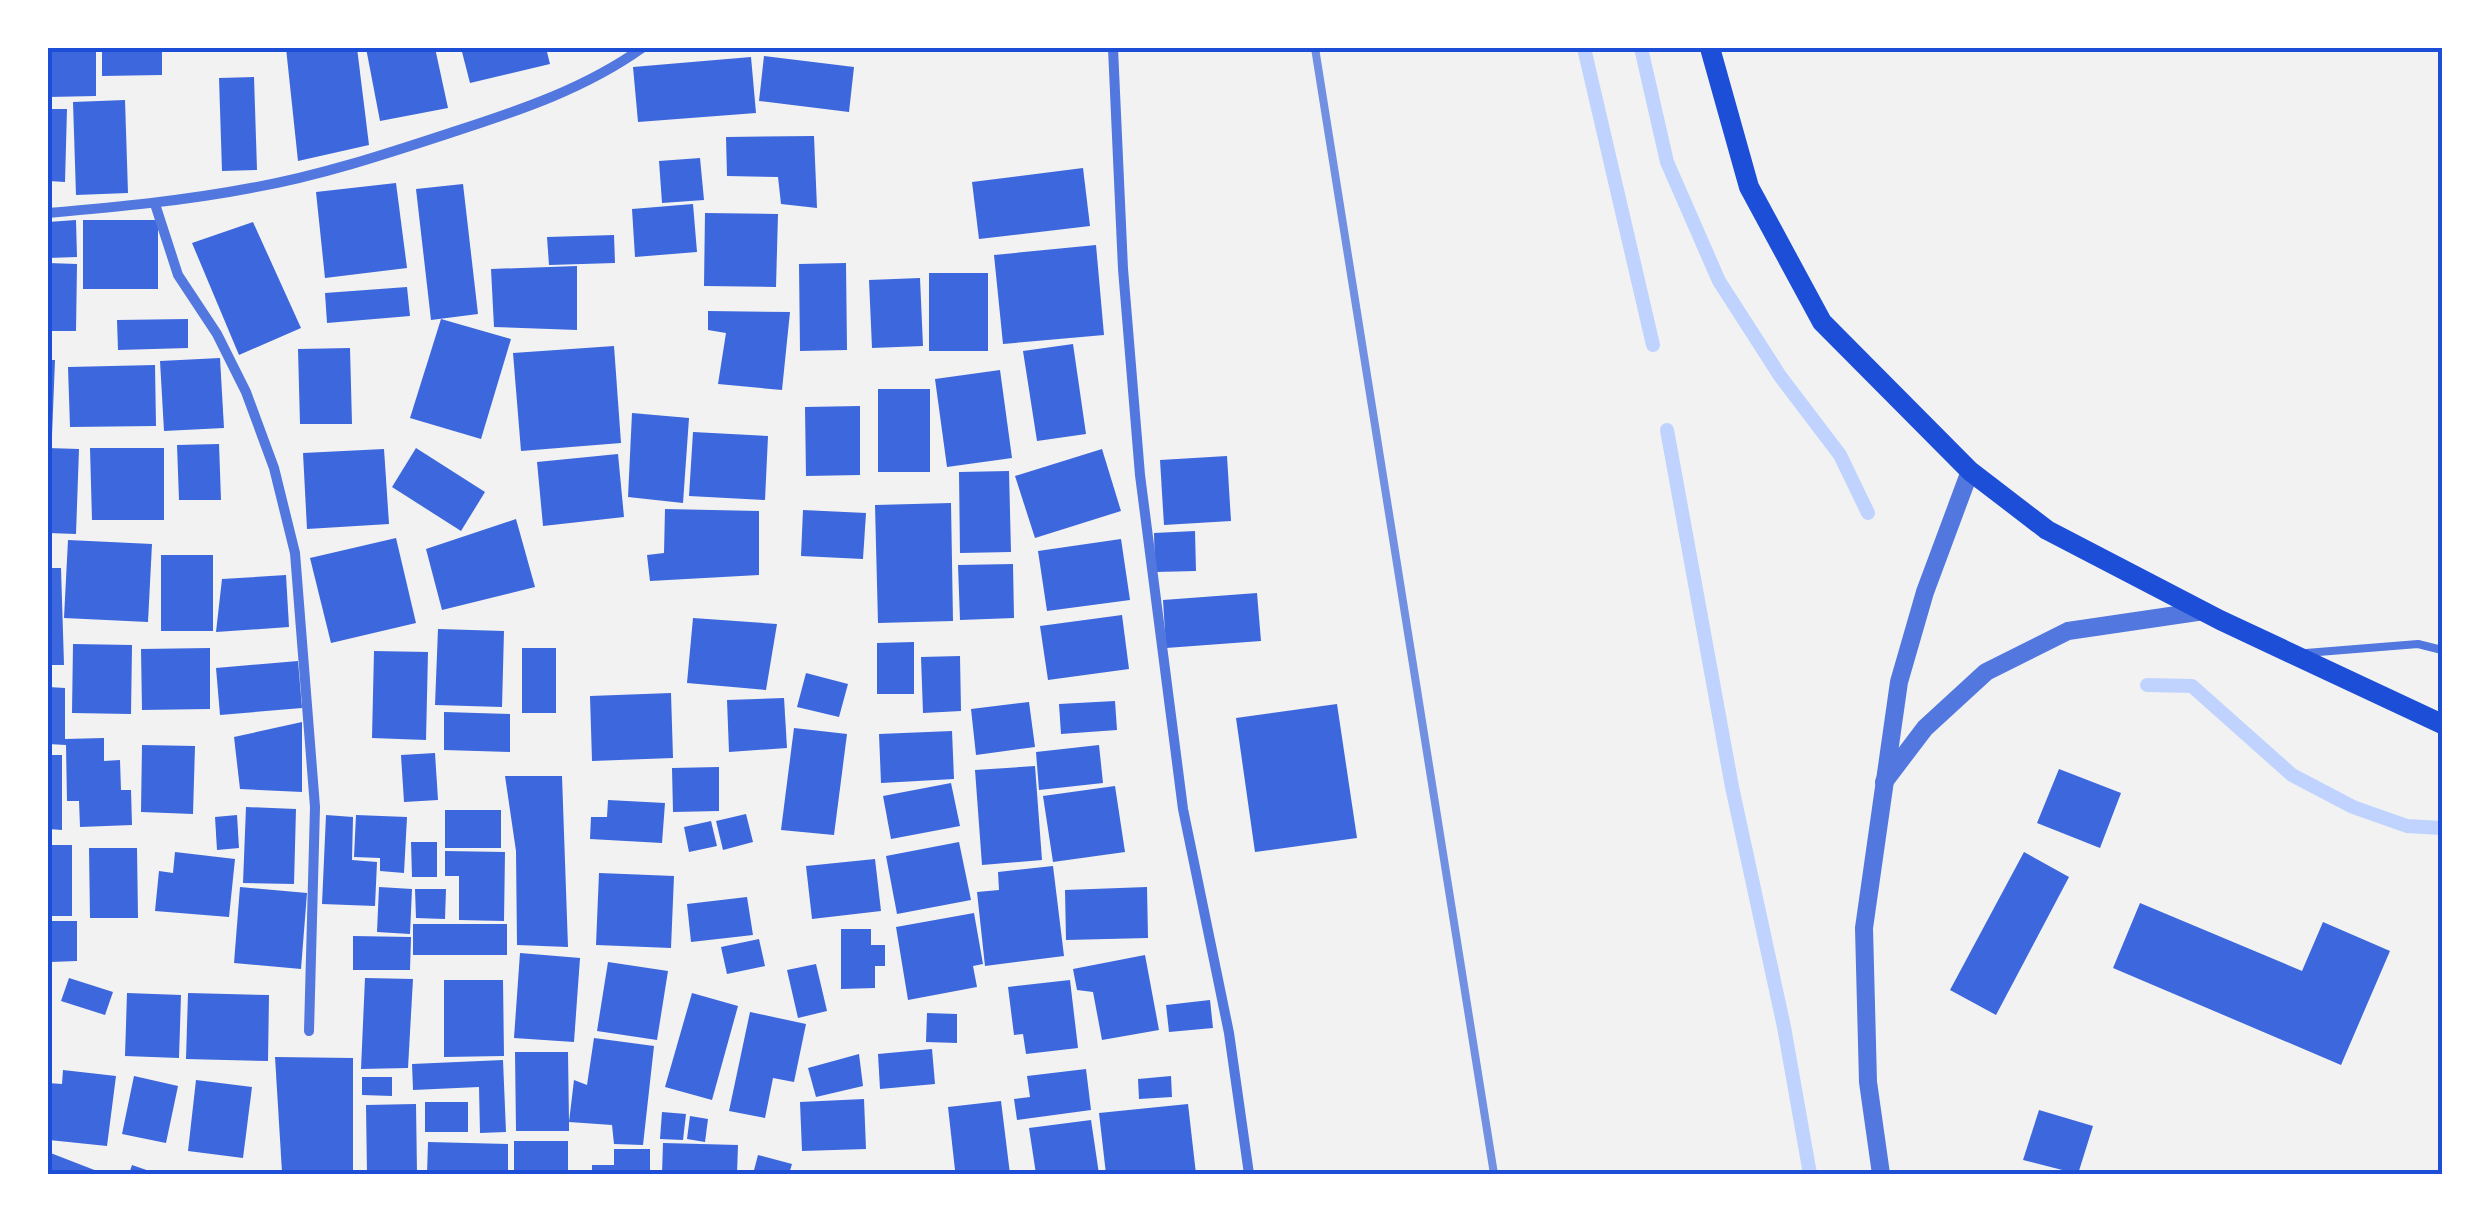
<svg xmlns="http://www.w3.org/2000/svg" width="2490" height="1222" font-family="'Public Sans',sans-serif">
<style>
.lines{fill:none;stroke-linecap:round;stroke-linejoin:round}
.stream{stroke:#bfd3fe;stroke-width:14}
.building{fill:#3d67dc}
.service{stroke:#5277de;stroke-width:8}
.minor{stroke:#5277de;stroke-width:10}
.tertiary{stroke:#5277de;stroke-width:18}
.secondary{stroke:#1d4ed8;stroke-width:20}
.rail{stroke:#7290e2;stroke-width:8}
.neatline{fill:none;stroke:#1d4ed8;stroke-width:4}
</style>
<rect width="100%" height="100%" fill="#f2f2f2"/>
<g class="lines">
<g class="stream">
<path d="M1584 48 1653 345"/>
<path d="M1641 48 1667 162 1719 281 1780 376 1840 455 1868 513"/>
<path d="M1667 430 1732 787 1784 1027 1810 1174"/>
<path d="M2147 685 2192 686 2292 775 2353 807 2407 826 2442 828"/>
</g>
</g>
<g class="building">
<path d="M48 48H96V96L48 97Z"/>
<path d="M102 48H162V75L102 76Z"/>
<path d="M286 48H357L369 145 298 161Z"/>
<path d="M366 48H435L448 108 380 121Z"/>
<path d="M461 48H546L550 64 470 83Z"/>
<path d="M764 56 854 67 849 112 759 101Z"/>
<path d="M751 57 756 113 638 122 633 67Z"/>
<path d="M254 77 257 170 222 171 219 78Z"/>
<path d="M125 100 128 193 76 195 73 102Z"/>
<path d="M48 109H67L65 182 48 181Z"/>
<path d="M814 136 817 208 781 204 778 177 727 176 726 137Z"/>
<path d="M700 158 704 200 662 203 659 161Z"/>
<path d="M1083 168 1090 226 979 239 972 182Z"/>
<path d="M396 183 407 268 325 278 316 192Z"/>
<path d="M463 184 478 314 431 320 416 189Z"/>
<path d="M693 204 697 252 635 257 632 209Z"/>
<path d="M705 213 778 214 776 287 704 286Z"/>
<path d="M76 220 77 257 48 258V222Z"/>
<rect x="83" y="220" width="75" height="69"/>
<path d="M253 222 301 328 239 355 192 243Z"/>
<path d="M614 235 615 263 549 265 547 237Z"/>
<path d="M1096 245 1104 335 1003 344 994 255Z"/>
<path d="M48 263 77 264 76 331H48Z"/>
<path d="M846 263 847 350 800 351 799 264Z"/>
<path d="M577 266V330L494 327 491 269Z"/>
<rect x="929" y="273" width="59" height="78"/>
<path d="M920 278 923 346 872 348 869 280Z"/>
<path d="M407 287 410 316 327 323 325 293Z"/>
<path d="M708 311 790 312 782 390 718 384 726 333 708 330Z"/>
<path d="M188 319V348L118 350 117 320Z"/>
<path d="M441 319 511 339 481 439 410 418Z"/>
<path d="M1073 344 1086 434 1037 441 1023 351Z"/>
<path d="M614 346 621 443 521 451 513 353Z"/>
<path d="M350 348 352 424H300L298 349Z"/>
<path d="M220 358 224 428 164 431 160 361Z"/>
<path d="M48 360H55L52 435H48Z"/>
<path d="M155 365 156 426 70 427 68 367Z"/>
<path d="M1000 370 1012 458 947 467 935 379Z"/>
<rect x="878" y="389" width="52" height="83"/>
<path d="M860 406V475L806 476 805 407Z"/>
<path d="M632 413 689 418 683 503 628 497Z"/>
<path d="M693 432 768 436 765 500 689 496Z"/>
<path d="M219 444 221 500H179L177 445Z"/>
<path d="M48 448 79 449 76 534 48 533Z"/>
<path d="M90 448H164V520H92Z"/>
<path d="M416 448 485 492 461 531 392 487Z"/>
<path d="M384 449 389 524 307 529 303 453Z"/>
<path d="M1102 449 1121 511 1035 538 1015 476Z"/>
<path d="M618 454 624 517 543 526 537 462Z"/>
<path d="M1227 456 1231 521 1164 525 1160 460Z"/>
<path d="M1009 471 1011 552 960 553 959 472Z"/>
<path d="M951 503 953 621 878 623 875 505Z"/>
<path d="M665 509 759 511V575L650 581 647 555 664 553Z"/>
<path d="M803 510 866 513 863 559 801 556Z"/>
<path d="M516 519 535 587 442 610 426 549Z"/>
<path d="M1195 531 1196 571 1155 572 1154 533Z"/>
<path d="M396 538 416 623 331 643 310 558Z"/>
<path d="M1121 539 1130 600 1047 611 1038 551Z"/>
<path d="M68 540 152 544 148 622 64 618Z"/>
<rect x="161" y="555" width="52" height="76"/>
<path d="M1013 564 1014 618 960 620 958 565Z"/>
<path d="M48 568H61L64 665H48Z"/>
<path d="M286 575 289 627 216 632 222 579Z"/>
<path d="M1257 593 1261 641 1166 648 1163 600Z"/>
<path d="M1122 615 1129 669 1048 680 1040 626Z"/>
<path d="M693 618 777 624 766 690 687 683Z"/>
<path d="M438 629 504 631 502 707 435 705Z"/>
<path d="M914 642V694H877V643Z"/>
<path d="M73 644 132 645 131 714 72 713Z"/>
<path d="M210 648V709L142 710 141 649Z"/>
<rect x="522" y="648" width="34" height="65"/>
<path d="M374 651 428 652 426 740 372 738Z"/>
<path d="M960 656 961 711 923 713 921 657Z"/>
<path d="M298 661 302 708 220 715 216 668Z"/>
<path d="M806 673 848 684 839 717 797 707Z"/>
<path d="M48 687 65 688V739L104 738V761L120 760 121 790H131L132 825 80 827 79 801H67L66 745 48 744Z"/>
<path d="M671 693 673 758 592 761 590 696Z"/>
<path d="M784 698 787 748 729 752 727 700Z"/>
<path d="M1115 701 1117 730 1061 734 1059 704Z"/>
<path d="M1029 702 1035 747 976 755 971 709Z"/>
<path d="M1337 704 1357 838 1255 852 1236 718Z"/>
<path d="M444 712 510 714V752L444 750Z"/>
<path d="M302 722V792L240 789 234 737Z"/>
<path d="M794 728 847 734 834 835 781 830Z"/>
<path d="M952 731 954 779 881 783 879 734Z"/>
<path d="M142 745 195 746 193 814 141 812Z"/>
<path d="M1099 745 1103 783 1039 790 1036 752Z"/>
<path d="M435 753 438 800 404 802 401 755Z"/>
<path d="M48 755H62V830L48 829Z"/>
<path d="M1035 766 1042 860 982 865 975 770Z"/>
<path d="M719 767V811L673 812 672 768Z"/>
<path d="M2059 769 2121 793 2100 848 2037 823Z"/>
<path d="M505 776H562L568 947 517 945 516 851Z"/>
<path d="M951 783 960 826 891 839 883 796Z"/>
<path d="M1115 786 1125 852 1053 862 1043 796Z"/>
<path d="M608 800 665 803 662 843 590 839 591 817H607Z"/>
<path d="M246 807 296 809 294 884 243 883Z"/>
<rect x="445" y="810" width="56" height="38"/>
<path d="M746 814 753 842 723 850 716 821Z"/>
<path d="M237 815 239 848 217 850 215 817Z"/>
<path d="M326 815 353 817 352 860 377 862 375 906 322 904Z"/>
<path d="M356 815 407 817 404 873 380 871V858L354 857Z"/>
<path d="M711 821 717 846 689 852 684 827Z"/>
<path d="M411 842H437V877H412Z"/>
<path d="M959 842 971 900 897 914 886 856Z"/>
<rect x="48" y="845" width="24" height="71"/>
<path d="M89 848H137L138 918H90Z"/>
<path d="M445 851 505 852 504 921 459 920V876H445Z"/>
<path d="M175 852 235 859 229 917 155 911 159 871 173 873Z"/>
<path d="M2024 852 2069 877 1996 1015 1950 990Z"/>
<path d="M875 859 881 911 812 919 806 866Z"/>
<path d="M1053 866 1064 956 985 966 977 892 999 890 998 872Z"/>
<path d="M599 873 674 876 671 948 596 945Z"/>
<path d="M240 887 307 893 301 969 234 963Z"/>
<path d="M379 887 412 889 410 934 377 932Z"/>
<path d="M1147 887 1148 938 1066 940 1065 890Z"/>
<path d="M415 889H446L445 919 416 918Z"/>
<path d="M747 897 753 935 691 942 687 904Z"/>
<path d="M2140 903 2302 971 2323 922 2390 951 2341 1065 2113 968Z"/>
<path d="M974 913 983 964 973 966 977 987 908 1000 896 927Z"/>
<path d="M49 921H77V961L50 962Z"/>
<rect x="413" y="924" width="94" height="31"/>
<path d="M841 929H871V945H885V966H875V988L841 989Z"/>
<path d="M353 936 411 937 410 970H353Z"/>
<path d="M759 939 765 966 727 974 721 947Z"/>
<path d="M520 953 580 958 574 1042 514 1038Z"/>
<path d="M1145 955 1159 1030 1102 1040 1093 992 1077 990 1073 969Z"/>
<path d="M608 962 668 971 657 1040 597 1031Z"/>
<path d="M816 964 827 1011 798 1018 787 970Z"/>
<path d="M69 978 113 992 105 1015 61 1001Z"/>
<path d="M365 978 413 979 408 1068 361 1069Z"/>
<path d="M444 980H503L504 1056 444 1057Z"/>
<path d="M1070 980 1078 1048 1026 1054 1023 1034 1014 1035 1008 987Z"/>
<path d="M48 991H52L51 1015H48Z"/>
<path d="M127 993 181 995 179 1058 125 1056Z"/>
<path d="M188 993 269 995 268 1061 186 1059Z"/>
<path d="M692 993 738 1006 712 1100 665 1087Z"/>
<path d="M1210 1000 1213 1028 1169 1032 1166 1005Z"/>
<path d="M750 1012 806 1024 794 1082 773 1078 765 1118 729 1111Z"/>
<path d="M927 1013 957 1014V1043L926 1042Z"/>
<path d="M594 1038 654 1046 643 1145 614 1144 612 1125 569 1122V1131H516L515 1052H568L569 1122 574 1080 587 1085Z"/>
<path d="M932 1049 935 1084 880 1089 878 1054Z"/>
<path d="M859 1054 863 1086 816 1097 808 1068Z"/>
<path d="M275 1057 353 1058V1174L282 1172Z"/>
<path d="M503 1060 506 1132 480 1133 479 1087 413 1090 412 1064Z"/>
<path d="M1086 1069 1091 1110 1017 1120 1014 1099 1030 1097 1027 1076Z"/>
<path d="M63 1070 116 1076 107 1146 49 1140 52 1114H48V1083L62 1084Z"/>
<path d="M134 1076 178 1086 166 1143 122 1134Z"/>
<path d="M1171 1076 1172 1097 1139 1099 1138 1079Z"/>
<path d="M362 1077H392V1096L362 1095Z"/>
<path d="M196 1080 252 1087 243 1158 188 1151Z"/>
<path d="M864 1099 866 1149 802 1151 800 1102Z"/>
<path d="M1001 1101 1010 1174H933L932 1172 955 1170 948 1107Z"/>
<rect x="425" y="1102" width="43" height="30"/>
<path d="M416 1104 417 1174H367L366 1105Z"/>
<path d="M1188 1104 1196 1174H1106L1099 1113Z"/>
<path d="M2039 1110 2093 1126 2078 1174 2023 1160Z"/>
<path d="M662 1112 686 1114 683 1140 660 1139Z"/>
<path d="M690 1116 708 1119 705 1142 687 1139Z"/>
<path d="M1091 1120 1099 1174H1036L1029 1128Z"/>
<rect x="514" y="1141" width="54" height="33"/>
<path d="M428 1142 508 1144V1174H427Z"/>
<path d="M663 1143 738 1145 737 1174H662Z"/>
<path d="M614 1149H650V1174H592V1165H614Z"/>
<path d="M48 1152 97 1171 95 1174H48Z"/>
<path d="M758 1155 792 1164 789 1174H753Z"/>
<path d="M132 1165 158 1174H129Z"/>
</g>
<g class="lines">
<path class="service" d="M2306 653 2418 644 2442 650"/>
<g class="minor">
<path d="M1113 48 1123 269 1140 475 1183 809 1229 1033 1249 1174"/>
<path d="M155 204 178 275 217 334 246 392 274 468 295 553 315 807 309 1031"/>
<path d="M48 213C116 207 183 201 251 188 320 176 389 153 456 131 521 110 586 88 642 48"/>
</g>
<g class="tertiary">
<path d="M1884 782 1925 728 1986 672 2068 631 2204 611"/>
<path d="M1881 1174 1868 1082 1864 928 1899 682 1925 592 1970 471"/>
</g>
<path class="secondary" d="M1710 48 1749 187 1822 322 1970 471 2047 530 2220 620 2442 724"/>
<path class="rail" d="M1315 48 1494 1174"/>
</g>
<rect width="2490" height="1222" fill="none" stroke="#ffffff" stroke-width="100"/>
<rect x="50" y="50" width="2390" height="1122" class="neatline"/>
</svg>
